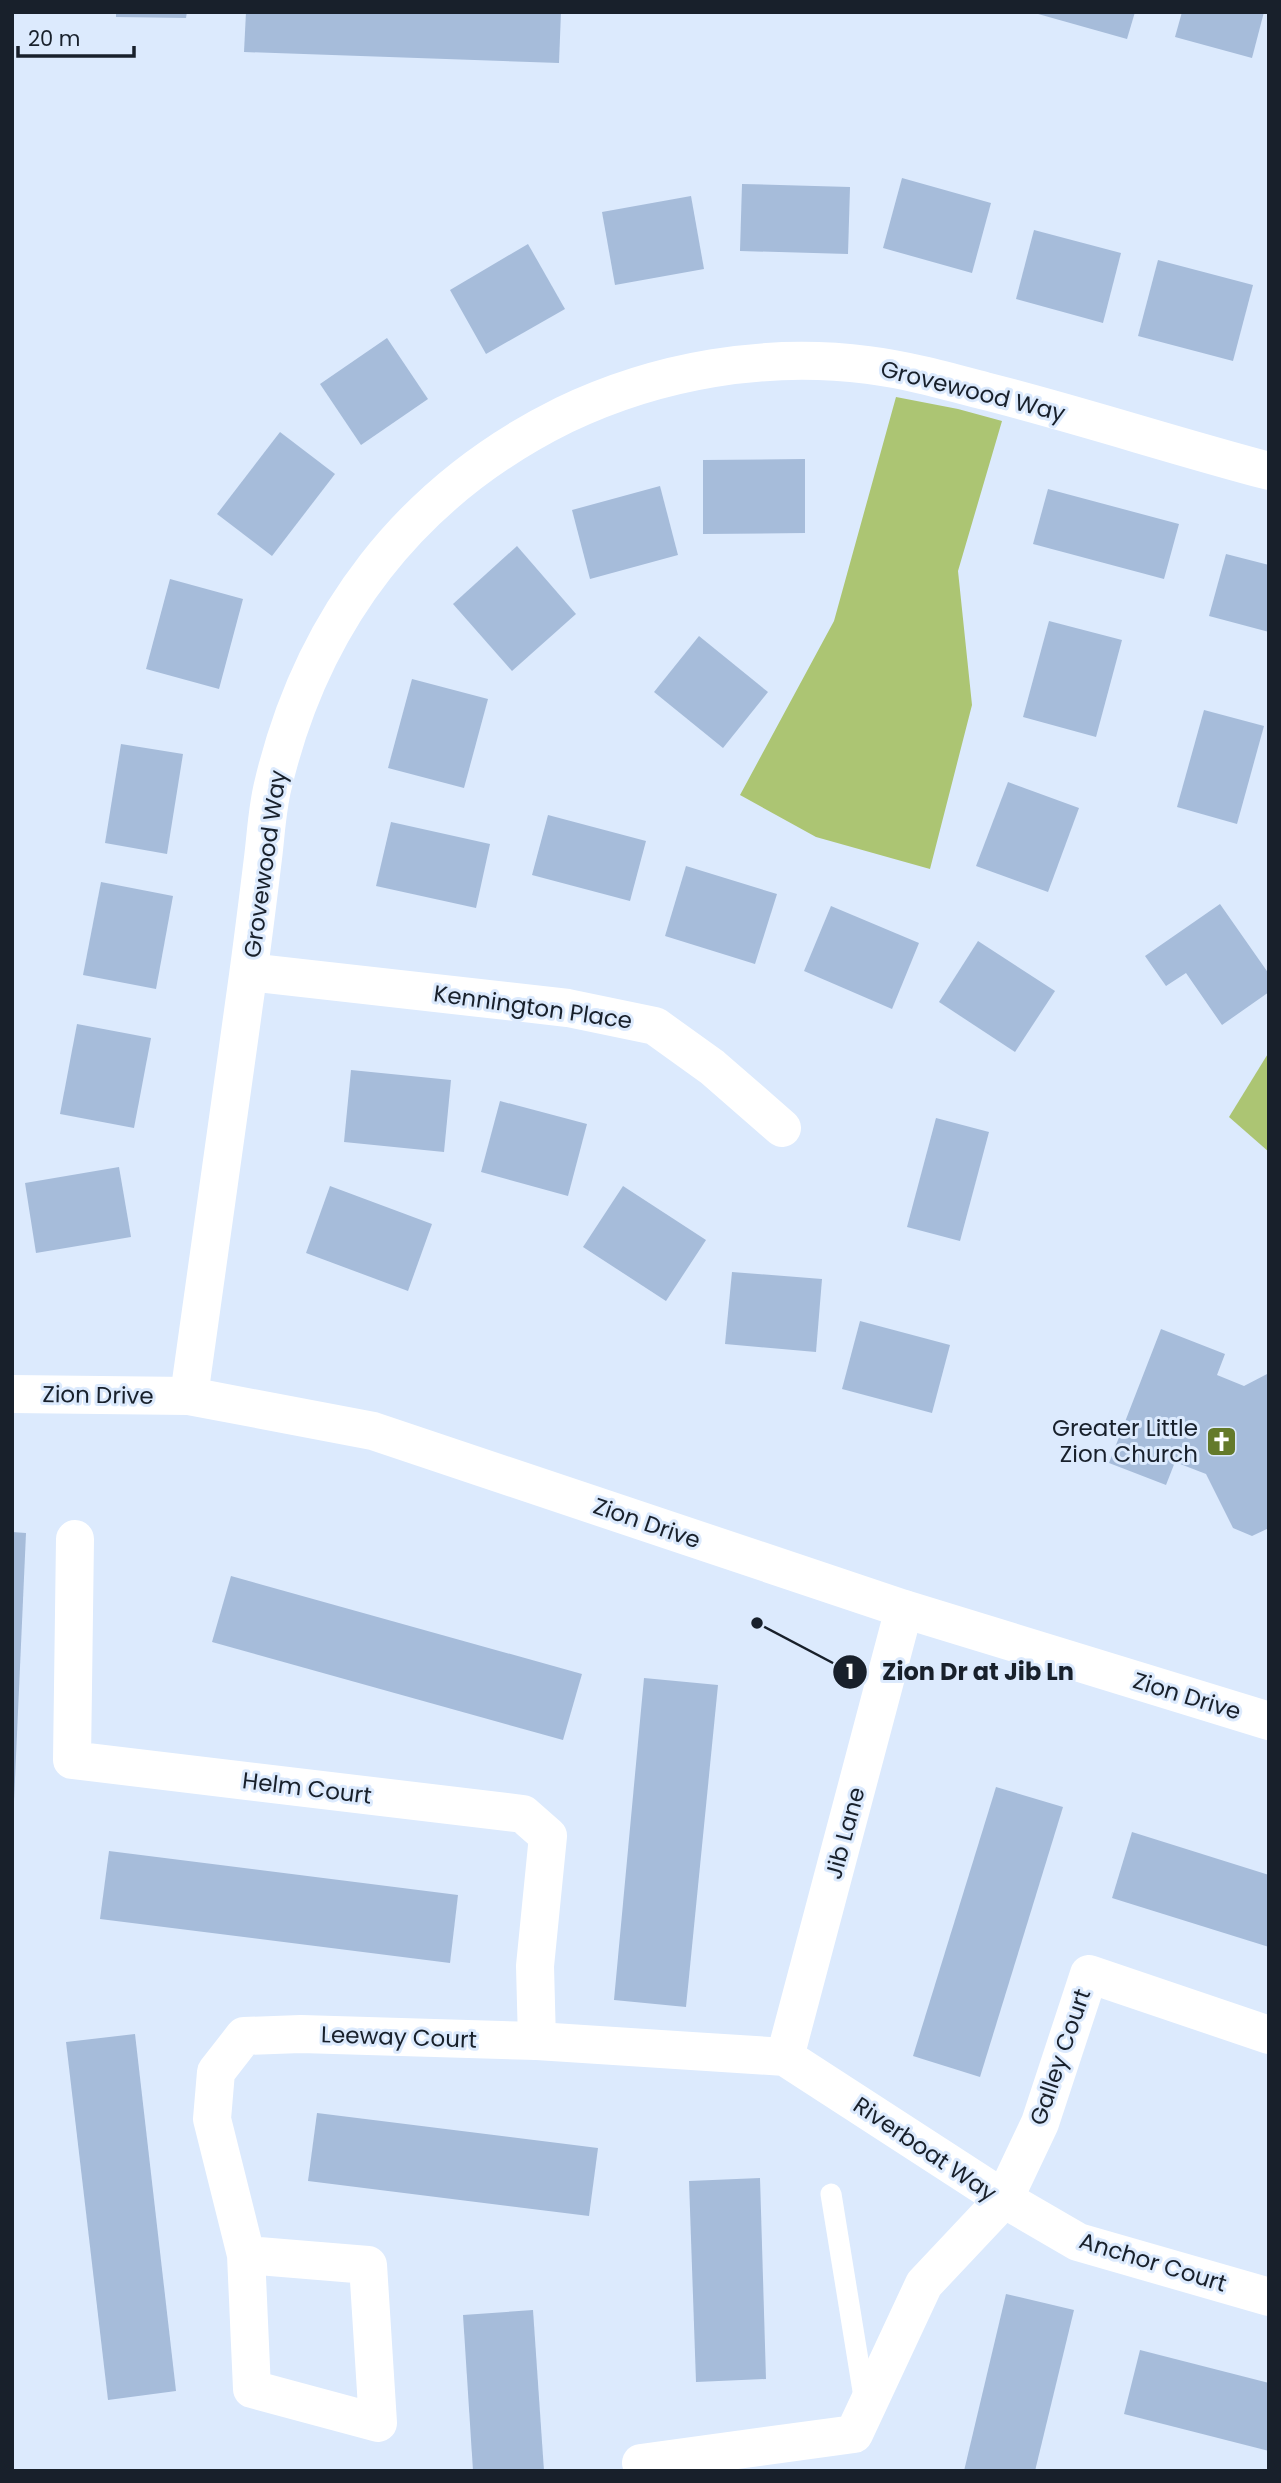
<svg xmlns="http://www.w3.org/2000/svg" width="1281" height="2483" font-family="Poppins,sans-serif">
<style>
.forest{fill:#acc573}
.building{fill:#a6bcda}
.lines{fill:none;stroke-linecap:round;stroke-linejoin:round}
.lane{stroke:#fff;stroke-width:21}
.street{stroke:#fff;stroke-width:38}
.secondary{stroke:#fff;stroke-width:38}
.labels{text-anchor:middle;stroke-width:6;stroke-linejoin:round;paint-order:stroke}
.street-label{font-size:23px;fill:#18202b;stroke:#dceafd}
.poi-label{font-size:23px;fill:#18202b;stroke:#dceafd;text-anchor:end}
.leader{fill:none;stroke:#18202b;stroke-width:2.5}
.callout-dot{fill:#18202b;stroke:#dceafd;stroke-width:2.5}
.mark-label{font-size:21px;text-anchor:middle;font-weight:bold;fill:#fff}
.callout-label{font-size:24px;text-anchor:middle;font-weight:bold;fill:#18202b;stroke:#dceafd;stroke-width:6;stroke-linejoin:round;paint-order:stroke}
</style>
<rect width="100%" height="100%" fill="#dceafd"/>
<g class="forest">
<path d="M896 397 958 409 1002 421 958 571 972 705 930 869 816 837 740 795 834 621Z"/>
<path d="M1269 1052V1152L1229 1117Z"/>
</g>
<g class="building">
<path d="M116 12H187L186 18 116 17Z"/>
<path d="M246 12H561L559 63 244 52Z"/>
<path d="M1031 12H1135L1127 39Z"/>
<path d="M1182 12H1264L1252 58 1175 37Z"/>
<path d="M902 178 991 203 972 273 883 248Z"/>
<path d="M742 184 850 187 848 254 740 251Z"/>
<path d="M691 196 704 269 615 285 602 212Z"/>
<path d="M1034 230 1121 253 1103 323 1016 299Z"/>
<path d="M528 244 565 309 486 354 450 290Z"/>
<path d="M1158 260 1253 285 1233 361 1138 336Z"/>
<path d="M387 338 428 399 361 445 320 384Z"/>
<path d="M280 432 335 474 272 556 217 514Z"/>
<path d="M805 459V533L703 534V460Z"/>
<path d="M660 486 678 555 590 579 572 510Z"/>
<path d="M1048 489 1179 524 1164 579 1033 544Z"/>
<path d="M517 546 576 614 512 671 453 604Z"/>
<path d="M1226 554 1269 565V632L1209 616Z"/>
<path d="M170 579 243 599 219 689 146 669Z"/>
<path d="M1049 621 1122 640 1096 737 1023 717Z"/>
<path d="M699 636 768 692 723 748 654 692Z"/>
<path d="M412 679 488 699 464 788 388 768Z"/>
<path d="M1204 710 1264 726 1237 824 1177 807Z"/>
<path d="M121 744 183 754 167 854 105 843Z"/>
<path d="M1008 782 1079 808 1048 892 976 866Z"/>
<path d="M548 815 646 841 630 901 532 875Z"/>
<path d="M391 822 490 844 476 908 376 886Z"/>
<path d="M686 866 777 894 755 964 665 936Z"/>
<path d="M101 882 173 896 156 989 83 975Z"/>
<path d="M1220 904 1269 974V992L1222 1025 1186 973 1166 986 1145 956Z"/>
<path d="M831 906 919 943 892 1009 804 971Z"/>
<path d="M978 941 1055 991 1015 1052 939 1002Z"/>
<path d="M77 1024 151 1038 134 1128 60 1114Z"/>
<path d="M351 1070 451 1080 444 1152 344 1142Z"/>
<path d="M500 1101 587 1124 568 1196 481 1172Z"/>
<path d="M936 1118 989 1132 960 1241 907 1227Z"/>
<path d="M119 1167 131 1237 36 1253 25 1183Z"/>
<path d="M330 1186 432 1224 408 1291 306 1253Z"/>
<path d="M623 1186 706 1240 666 1301 583 1247Z"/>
<path d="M732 1272 822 1279 816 1352 725 1344Z"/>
<path d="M860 1321 950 1345 932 1413 842 1389Z"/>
<path d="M1161 1329 1225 1354 1217 1375 1244 1386 1269 1373V1528L1252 1536 1233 1528 1206 1474 1175 1462 1166 1485 1109 1463Z"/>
<path d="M12 1532 26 1533 14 1801H12Z"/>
<path d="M231 1576 582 1674 563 1740 212 1642Z"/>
<path d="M644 1678 718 1685 686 2007 614 2000Z"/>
<path d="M996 1787 1063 1807 980 2077 913 2056Z"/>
<path d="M1132 1832 1269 1875V1947L1112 1898Z"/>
<path d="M109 1851 458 1895 450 1963 100 1919Z"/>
<path d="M135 2034 176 2391 108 2400 66 2042Z"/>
<path d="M317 2113 598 2148 589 2216 308 2181Z"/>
<path d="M760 2178 766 2379 696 2382 689 2181Z"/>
<path d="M1006 2294 1074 2310 1035 2471H964Z"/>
<path d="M533 2310 544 2471H473L463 2315Z"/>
<path d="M1140 2350 1269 2383V2451L1124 2414Z"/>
</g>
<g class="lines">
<path class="lane" d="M831 2194 865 2403"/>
<g class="street">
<path d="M249 972 568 1008 655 1026 712 1067 782 1128"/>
<path d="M189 1396C207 1266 226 1135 244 1004 251 956 257 907 263 858 266 834 267 809 273 785 312 620 410 491 564 415 658 370 765 352 868 365 908 370 947 381 985 391 1080 415 1174 446 1269 471"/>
<path d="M75 1539 72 1760 523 1814 548 1836 535 1966 537 2041"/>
<path d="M785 2057 904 1609"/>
<path d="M246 2255 368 2265 378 2423 252 2389 246 2255 212 2119 216 2072 244 2036 301 2034 537 2041 785 2057 1004 2199 1078 2242 1269 2297"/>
<path d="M641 2463 854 2434 924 2284 1004 2199 1040 2123 1089 1974 1269 2035"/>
</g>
<path class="secondary" d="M12 1394 189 1396 373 1431 904 1609 1269 1721"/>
</g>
<defs>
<symbol id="church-square" viewBox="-11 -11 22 22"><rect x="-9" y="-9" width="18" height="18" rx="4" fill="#647a2b" stroke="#dceafd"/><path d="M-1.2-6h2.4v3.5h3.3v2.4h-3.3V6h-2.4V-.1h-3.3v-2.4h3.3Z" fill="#fff"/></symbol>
</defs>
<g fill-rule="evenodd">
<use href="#church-square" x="1204" y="1424" width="35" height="35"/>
</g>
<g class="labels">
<g class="street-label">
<text transform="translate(973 391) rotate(14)" y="8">Grovewood Way</text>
<text transform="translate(265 864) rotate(-82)" y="8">Grovewood Way</text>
<text transform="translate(533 1007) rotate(8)" y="8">Kennington Place</text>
<text transform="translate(98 1395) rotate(1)" y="8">Zion Drive</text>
<text transform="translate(647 1523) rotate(19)" y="8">Zion Drive</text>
<text transform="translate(1187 1696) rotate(17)" y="8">Zion Drive</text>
<text transform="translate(307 1788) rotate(7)" y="8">Helm Court</text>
<text transform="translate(845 1833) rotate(-75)" y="8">Jib Lane</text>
<text transform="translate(399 2037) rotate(2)" y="8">Leeway Court</text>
<text transform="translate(1060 2057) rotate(-71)" y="8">Galley Court</text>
<text transform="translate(925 2149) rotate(34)" y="8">Riverboat Way</text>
<text transform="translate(1153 2262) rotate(17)" y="8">Anchor Court</text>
</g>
<g class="poi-label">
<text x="1198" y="1436">Greater Little<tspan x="1198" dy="26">Zion Church</tspan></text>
</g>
</g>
<path class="leader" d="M757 1623L850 1672"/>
<g class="callout-dot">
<circle cx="757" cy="1623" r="7"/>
<circle cx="850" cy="1672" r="18"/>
</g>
<g class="mark-label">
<text x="850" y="1679">1</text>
</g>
<g class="callout-label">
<text x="978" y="1680">Zion Dr at Jib Ln</text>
</g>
<rect width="1281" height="2483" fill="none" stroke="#18202b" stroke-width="28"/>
<path d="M18 46v10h116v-10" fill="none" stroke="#18202b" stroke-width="3.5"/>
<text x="28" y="46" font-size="21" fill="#18202b" stroke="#dceafd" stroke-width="5" paint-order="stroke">20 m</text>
</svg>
